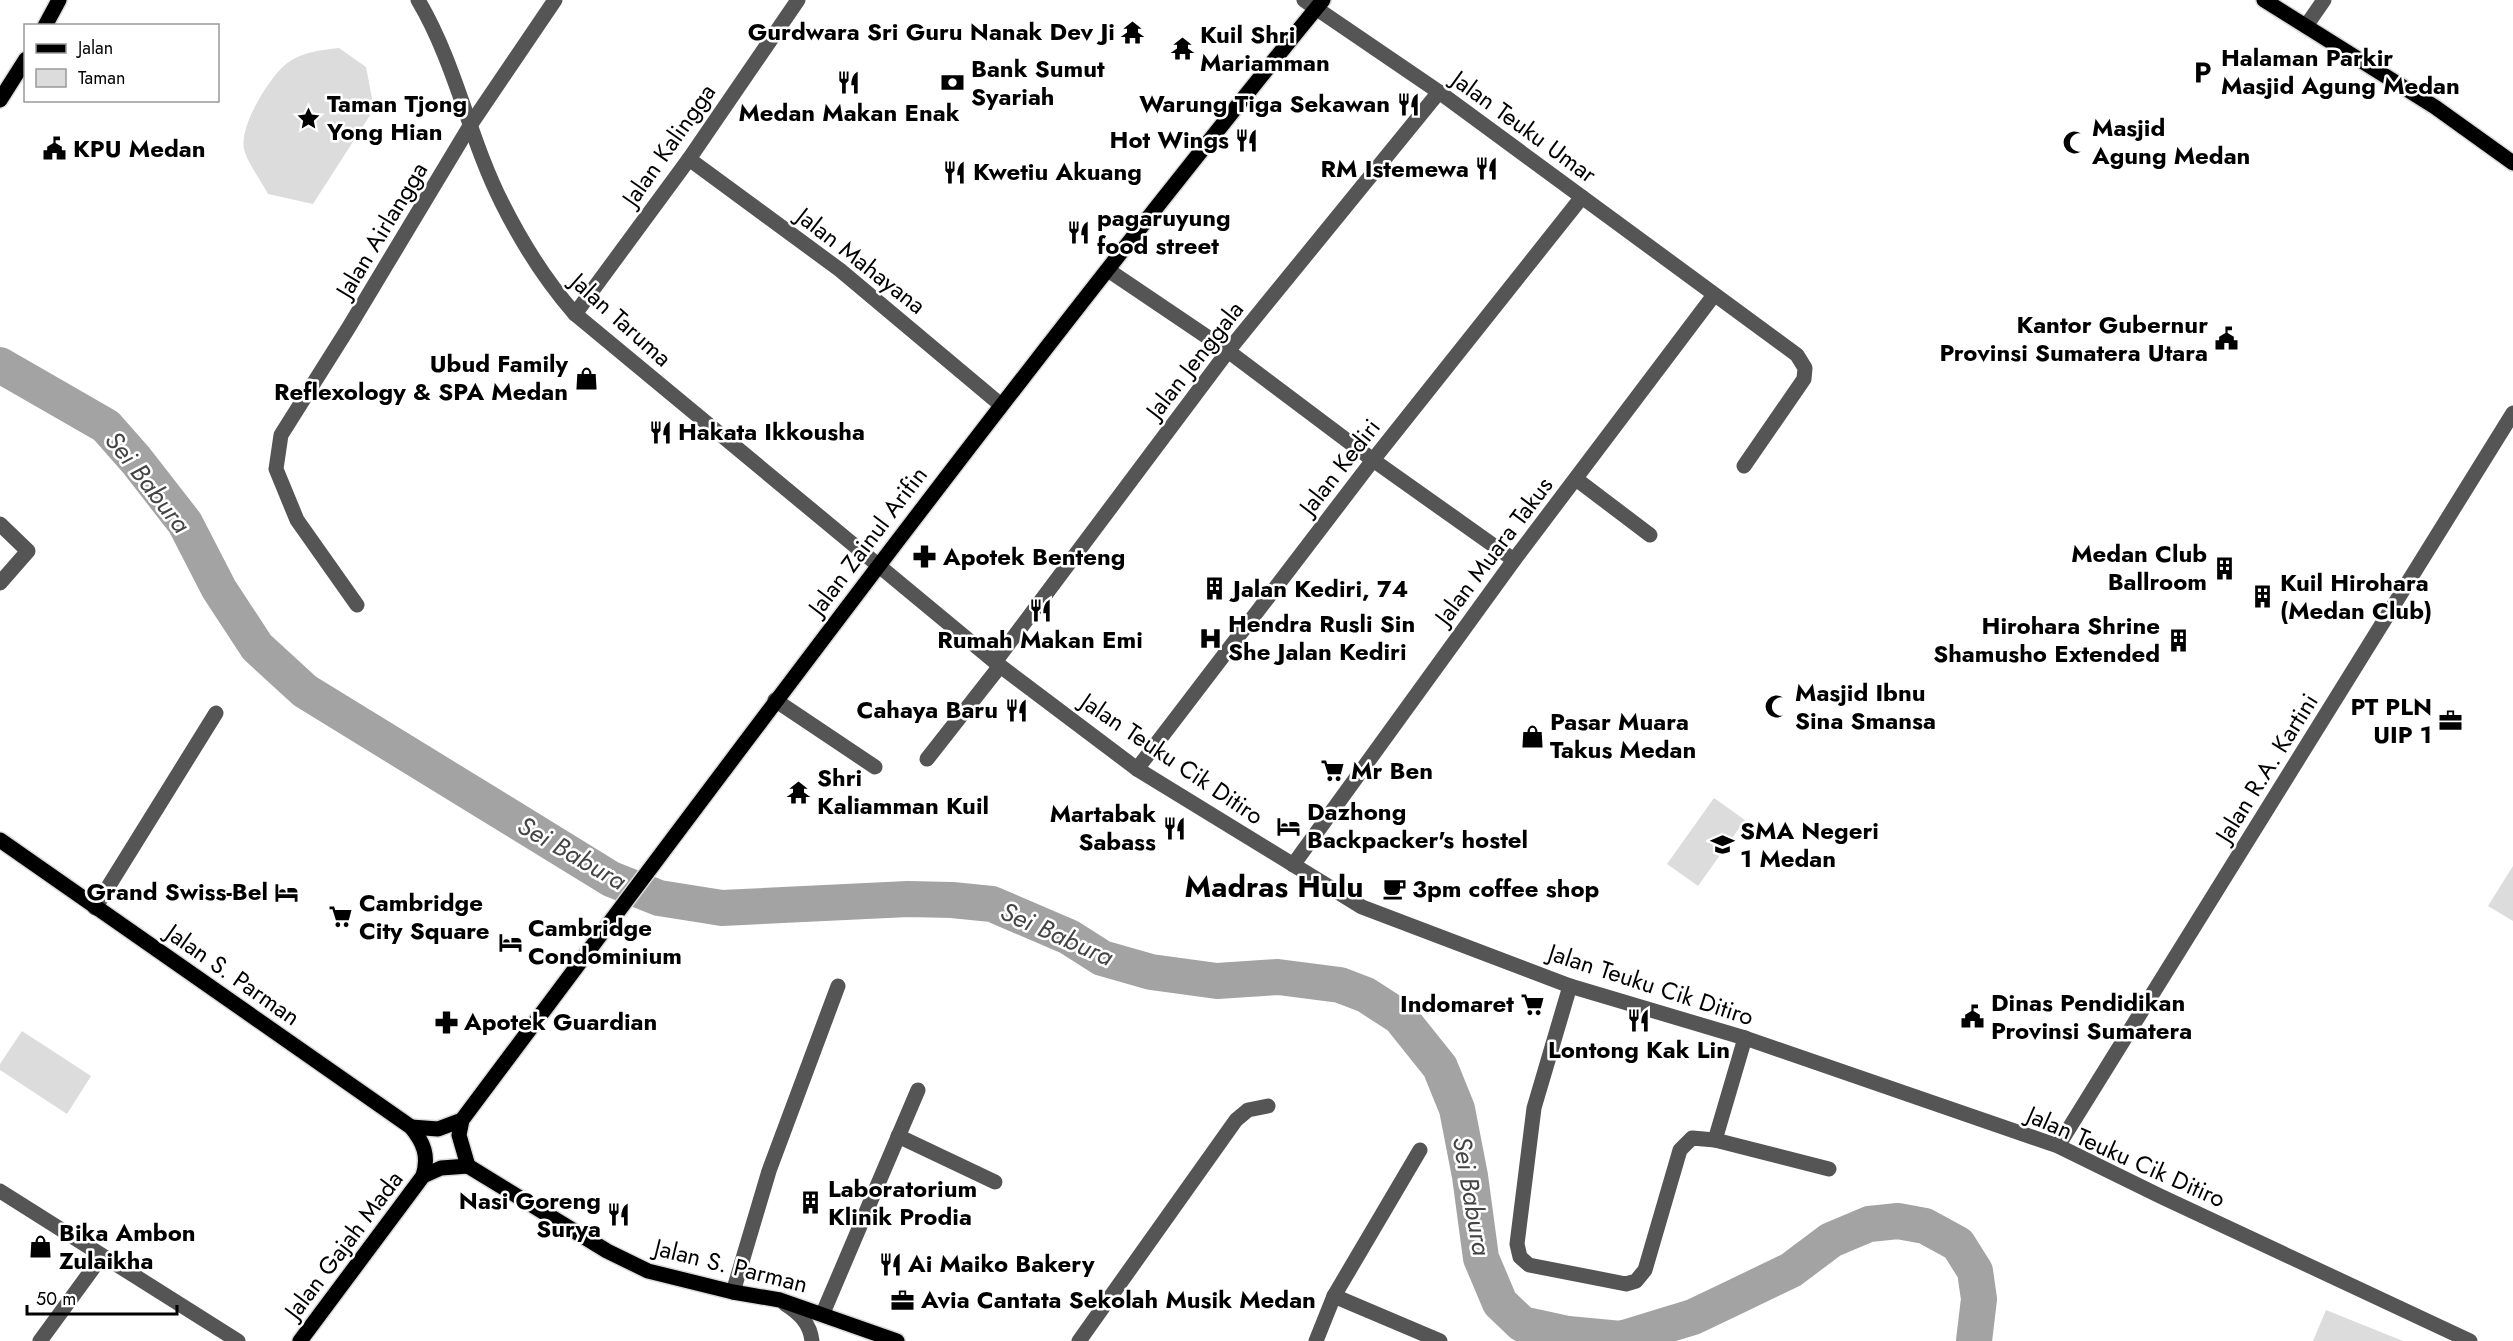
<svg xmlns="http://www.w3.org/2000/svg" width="2513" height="1341" font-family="Jost,sans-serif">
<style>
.green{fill:#dcdcdc}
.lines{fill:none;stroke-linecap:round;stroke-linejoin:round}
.river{stroke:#a3a3a3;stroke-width:36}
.major-casing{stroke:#dbdbdb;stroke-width:18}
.minor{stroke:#555;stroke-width:15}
.major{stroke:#000;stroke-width:15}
.labels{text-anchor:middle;stroke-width:5;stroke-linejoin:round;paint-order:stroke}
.poi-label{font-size:24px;font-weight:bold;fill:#000;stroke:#fff;text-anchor:start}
.street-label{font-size:24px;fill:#000;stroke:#fff}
.water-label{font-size:26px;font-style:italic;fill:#444;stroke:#fff}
.district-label{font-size:30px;font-weight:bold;fill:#000;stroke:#fff}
</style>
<rect width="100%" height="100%" fill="#fff"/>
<g class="green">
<path d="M339 48 366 67 374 109 313 204 268 194C262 182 247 162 244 149 239 126 269 78 286 64 301 52 321 50 339 48Z"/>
<path d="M1714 798 1745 820 1698 886 1667 864Z"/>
<path d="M2513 866V921L2488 906Z"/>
<path d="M22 1031 91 1076 67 1114 0 1070V1064Z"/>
<path d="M2326 1310 2403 1341H2313Z"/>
</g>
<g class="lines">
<path class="river" d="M0 365 106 426 136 460 185 523 219 589 257 647 305 691 611 879 659 898 722 908 908 899 952 900 992 904 1069 937 1102 958 1151 972 1217 981 1278 977 1340 985 1366 995 1400 1017 1440 1067 1457 1109 1470 1176 1481 1258 1500 1303 1522 1324 1568 1334 1621 1339 1693 1317 1737 1296 1791 1270 1831 1240 1869 1224 1898 1221 1925 1226 1958 1244 1975 1271 1979 1299 1974 1341"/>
<defs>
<g id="major">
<path d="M2264 0 2435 107 2513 163"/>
<path d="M45 26 59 0"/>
<path d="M0 100 26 59"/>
<path d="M0 840 411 1127C424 1143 429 1156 423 1176"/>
<path d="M411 1127 438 1129 462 1120"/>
<path d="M468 1166 459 1135 462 1120C744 743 1025 365 1323 0"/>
<path d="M468 1166 607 1251 648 1271 733 1292 780 1300 897 1341"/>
<path d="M300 1341 423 1176 441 1168 468 1166"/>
</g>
</defs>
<use href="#major" class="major-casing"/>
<g class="minor">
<path d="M418 0C456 64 469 138 502 203 522 243 546 281 575 314L995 662 1137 769 1362 907 1570 986 1745 1038 2058 1146 2160 1196 2470 1341"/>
<path d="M1304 0 1439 92 1797 355 1805 368 1804 379 1744 466"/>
<path d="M2306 26 2324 0"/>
<path d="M689 159 840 270 1001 405"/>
<path d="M1108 270 1228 351 1373 460 1514 560"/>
<path d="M575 314 689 159 798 0"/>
<path d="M1576 479 1650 535"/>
<path d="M0 524 28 551 0 583"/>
<path d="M357 605 297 520 276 469 281 435 349 327 471 124 555 0"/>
<path d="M995 662 1228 351 1439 92"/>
<path d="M775 700 875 767"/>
<path d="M927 759 1000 666"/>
<path d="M1137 769 1373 460 1582 197"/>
<path d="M1293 865 1514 560 1714 295"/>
<path d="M95 908 216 713"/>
<path d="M1570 986 1534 1108 1517 1244 1520 1257 1529 1265 1626 1284 1636 1281 1645 1270 1680 1150 1692 1138 1715 1140 1745 1038"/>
<path d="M898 1136 995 1182"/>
<path d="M1715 1140 1829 1169"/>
<path d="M2058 1146 2513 413"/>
<path d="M0 1191 238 1341"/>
<path d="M733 1292 769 1171 838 986"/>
<path d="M1334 1296 1440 1341"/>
<path d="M785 1304C799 1313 810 1323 812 1341"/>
<path d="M823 1313 918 1090"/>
<path d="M40 1341 102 1256"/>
<path d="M1079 1341 1236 1120 1248 1110 1268 1106"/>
<path d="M1316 1341 1334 1296 1420 1150"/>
</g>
<use href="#major" class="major"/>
</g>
<defs>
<symbol id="temple-bare" viewBox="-9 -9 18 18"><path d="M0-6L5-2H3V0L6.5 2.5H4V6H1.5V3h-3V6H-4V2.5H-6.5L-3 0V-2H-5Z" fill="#000" stroke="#fff" stroke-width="2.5" paint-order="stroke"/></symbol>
<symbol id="parking-bare" viewBox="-9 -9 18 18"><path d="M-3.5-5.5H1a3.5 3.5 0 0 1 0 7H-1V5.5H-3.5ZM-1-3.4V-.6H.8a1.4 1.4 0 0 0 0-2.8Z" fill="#000" stroke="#fff" stroke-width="2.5" paint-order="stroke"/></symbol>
<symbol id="restaurant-bare" viewBox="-9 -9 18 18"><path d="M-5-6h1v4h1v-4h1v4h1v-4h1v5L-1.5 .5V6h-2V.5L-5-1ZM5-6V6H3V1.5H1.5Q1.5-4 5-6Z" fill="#000" stroke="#fff" stroke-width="2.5" paint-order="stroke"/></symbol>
<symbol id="bank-bare" viewBox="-9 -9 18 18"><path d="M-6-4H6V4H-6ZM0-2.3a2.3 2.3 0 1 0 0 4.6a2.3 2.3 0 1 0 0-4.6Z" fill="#000" stroke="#fff" stroke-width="2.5" paint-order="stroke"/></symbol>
<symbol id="sight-bare" viewBox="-9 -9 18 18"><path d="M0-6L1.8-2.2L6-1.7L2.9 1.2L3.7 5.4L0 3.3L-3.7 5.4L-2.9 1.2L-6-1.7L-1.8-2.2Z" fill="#000" stroke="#fff" stroke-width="2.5" paint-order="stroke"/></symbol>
<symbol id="mosque-bare" viewBox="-9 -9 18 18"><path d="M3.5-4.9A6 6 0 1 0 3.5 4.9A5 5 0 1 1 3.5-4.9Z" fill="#000" stroke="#fff" stroke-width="2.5" paint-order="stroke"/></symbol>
<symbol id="civic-bare" viewBox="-9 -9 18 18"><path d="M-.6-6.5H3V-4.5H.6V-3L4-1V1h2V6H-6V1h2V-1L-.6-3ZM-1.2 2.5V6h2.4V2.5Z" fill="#000" stroke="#fff" stroke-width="2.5" paint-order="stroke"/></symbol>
<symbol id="shop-bare" viewBox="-9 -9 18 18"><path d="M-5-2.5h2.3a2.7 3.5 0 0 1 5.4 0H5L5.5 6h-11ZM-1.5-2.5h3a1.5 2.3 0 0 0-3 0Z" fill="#000" stroke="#fff" stroke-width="2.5" paint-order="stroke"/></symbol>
<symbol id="pharmacy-bare" viewBox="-9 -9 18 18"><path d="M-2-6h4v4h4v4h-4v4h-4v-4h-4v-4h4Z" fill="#000" stroke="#fff" stroke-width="2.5" paint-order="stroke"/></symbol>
<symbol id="building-bare" viewBox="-9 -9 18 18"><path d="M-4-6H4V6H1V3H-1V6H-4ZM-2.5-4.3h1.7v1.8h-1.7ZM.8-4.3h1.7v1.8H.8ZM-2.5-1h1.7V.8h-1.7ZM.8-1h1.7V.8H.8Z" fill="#000" stroke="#fff" stroke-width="2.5" paint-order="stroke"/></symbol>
<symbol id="hospital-bare" viewBox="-9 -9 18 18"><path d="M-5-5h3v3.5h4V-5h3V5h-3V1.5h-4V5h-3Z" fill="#000" stroke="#fff" stroke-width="2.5" paint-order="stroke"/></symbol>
<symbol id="office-bare" viewBox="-9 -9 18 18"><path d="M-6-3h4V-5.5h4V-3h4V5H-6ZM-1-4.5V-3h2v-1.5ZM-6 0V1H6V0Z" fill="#000" stroke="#fff" stroke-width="2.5" paint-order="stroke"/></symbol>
<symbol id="supermarket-bare" viewBox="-9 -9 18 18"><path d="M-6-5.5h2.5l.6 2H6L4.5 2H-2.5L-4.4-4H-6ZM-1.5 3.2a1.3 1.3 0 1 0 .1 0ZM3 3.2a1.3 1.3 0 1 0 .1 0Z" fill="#000" stroke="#fff" stroke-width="2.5" paint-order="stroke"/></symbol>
<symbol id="hotel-bare" viewBox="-9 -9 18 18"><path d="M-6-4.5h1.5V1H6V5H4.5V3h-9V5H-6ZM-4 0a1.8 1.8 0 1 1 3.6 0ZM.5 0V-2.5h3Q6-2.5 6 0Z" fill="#000" stroke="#fff" stroke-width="2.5" paint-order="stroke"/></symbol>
<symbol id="school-bare" viewBox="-9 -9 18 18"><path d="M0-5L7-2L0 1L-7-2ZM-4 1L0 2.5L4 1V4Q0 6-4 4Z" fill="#000" stroke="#fff" stroke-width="2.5" paint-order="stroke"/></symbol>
<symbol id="cafe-bare" viewBox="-9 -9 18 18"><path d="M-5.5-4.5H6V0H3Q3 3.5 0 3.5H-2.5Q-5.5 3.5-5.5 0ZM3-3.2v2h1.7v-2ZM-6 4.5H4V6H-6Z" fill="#000" stroke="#fff" stroke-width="2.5" paint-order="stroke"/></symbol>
</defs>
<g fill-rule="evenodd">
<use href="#temple-bare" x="1116" y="16" width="33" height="33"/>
<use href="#temple-bare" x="1166" y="32" width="33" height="33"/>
<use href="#parking-bare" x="2186" y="56" width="33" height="33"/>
<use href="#restaurant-bare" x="832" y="66" width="33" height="33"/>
<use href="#bank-bare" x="936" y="66" width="33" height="33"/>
<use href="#restaurant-bare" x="1392" y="88" width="33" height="33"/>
<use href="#sight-bare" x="292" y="102" width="33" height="33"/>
<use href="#restaurant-bare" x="1230" y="124" width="33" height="33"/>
<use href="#mosque-bare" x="2058" y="126" width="33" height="33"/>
<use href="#civic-bare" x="38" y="132" width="33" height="33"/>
<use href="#restaurant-bare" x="1470" y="152" width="33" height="33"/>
<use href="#restaurant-bare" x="938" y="156" width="33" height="33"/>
<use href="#restaurant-bare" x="1062" y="216" width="33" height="33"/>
<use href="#civic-bare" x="2210" y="322" width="33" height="33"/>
<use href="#shop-bare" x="570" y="362" width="33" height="33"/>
<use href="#restaurant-bare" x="644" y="416" width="33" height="33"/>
<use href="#pharmacy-bare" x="908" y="540" width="33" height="33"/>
<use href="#building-bare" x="2208" y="552" width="33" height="33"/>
<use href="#building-bare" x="1198" y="572" width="33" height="33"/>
<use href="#building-bare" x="2246" y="580" width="33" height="33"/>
<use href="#restaurant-bare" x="1024" y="594" width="33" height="33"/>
<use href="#hospital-bare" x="1194" y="622" width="33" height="33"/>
<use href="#building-bare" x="2162" y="624" width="33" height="33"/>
<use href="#mosque-bare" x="1760" y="690" width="33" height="33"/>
<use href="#restaurant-bare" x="1000" y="694" width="33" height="33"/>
<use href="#office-bare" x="2434" y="704" width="33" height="33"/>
<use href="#shop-bare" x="1516" y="720" width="33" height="33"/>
<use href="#supermarket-bare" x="1316" y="754" width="33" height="33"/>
<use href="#temple-bare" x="782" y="776" width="33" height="33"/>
<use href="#hotel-bare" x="1272" y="810" width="33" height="33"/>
<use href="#restaurant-bare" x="1158" y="812" width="33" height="33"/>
<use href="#school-bare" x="1706" y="828" width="33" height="33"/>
<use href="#cafe-bare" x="1378" y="872" width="33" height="33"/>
<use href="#hotel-bare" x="270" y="876" width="33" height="33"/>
<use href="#supermarket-bare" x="324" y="900" width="33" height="33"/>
<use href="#hotel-bare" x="494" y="926" width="33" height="33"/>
<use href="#supermarket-bare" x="1516" y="988" width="33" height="33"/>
<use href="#civic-bare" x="1956" y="1000" width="33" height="33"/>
<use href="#restaurant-bare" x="1622" y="1004" width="33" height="33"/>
<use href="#pharmacy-bare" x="430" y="1006" width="33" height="33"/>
<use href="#building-bare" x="794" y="1186" width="33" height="33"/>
<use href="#restaurant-bare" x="602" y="1198" width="33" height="33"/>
<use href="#shop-bare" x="24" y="1230" width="33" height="33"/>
<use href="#restaurant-bare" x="874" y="1248" width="33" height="33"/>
<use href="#office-bare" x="886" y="1284" width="33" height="33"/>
</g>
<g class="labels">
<g class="poi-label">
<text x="1115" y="40" text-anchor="end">Gurdwara Sri Guru Nanak Dev Ji</text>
<text x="1200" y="43">Kuil Shri<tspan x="1200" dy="28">Mariamman</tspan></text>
<text x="2221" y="66">Halaman Parkir<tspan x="2221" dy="28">Masjid Agung Medan</tspan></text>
<text x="971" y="77">Bank Sumut<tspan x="971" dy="28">Syariah</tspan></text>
<text x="327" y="112">Taman Tjong<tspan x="327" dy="28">Yong Hian</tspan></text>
<text x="1390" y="112" text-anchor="end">Warung Tiga Sekawan</text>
<text x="849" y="121" text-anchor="middle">Medan Makan Enak</text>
<text x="2092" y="136">Masjid<tspan x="2092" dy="28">Agung Medan</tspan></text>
<text x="1229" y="148" text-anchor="end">Hot Wings</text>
<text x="73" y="157">KPU Medan</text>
<text x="1469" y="177" text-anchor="end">RM Istemewa</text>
<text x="973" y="180">Kwetiu Akuang</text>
<text x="1097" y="226">pagaruyung<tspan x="1097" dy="28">food street</tspan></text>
<text x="2208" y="333" text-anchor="end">Kantor Gubernur<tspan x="2208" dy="28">Provinsi Sumatera Utara</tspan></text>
<text x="568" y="372" text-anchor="end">Ubud Family<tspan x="568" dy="28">Reflexology &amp; SPA Medan</tspan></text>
<text x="678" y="440">Hakata Ikkousha</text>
<text x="2207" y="562" text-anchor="end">Medan Club<tspan x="2207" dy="28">Ballroom</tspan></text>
<text x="943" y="565">Apotek Benteng</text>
<text x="2280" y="591">Kuil Hirohara<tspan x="2280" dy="28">(Medan Club)</tspan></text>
<text x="1233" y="597">Jalan Kediri, 74</text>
<text x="1228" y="632">Hendra Rusli Sin<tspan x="1228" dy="28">She Jalan Kediri</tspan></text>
<text x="2160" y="634" text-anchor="end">Hirohara Shrine<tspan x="2160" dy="28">Shamusho Extended</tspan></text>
<text x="1040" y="648" text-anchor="middle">Rumah Makan Emi</text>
<text x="1795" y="701">Masjid Ibnu<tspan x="1795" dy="28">Sina Smansa</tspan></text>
<text x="2432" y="715" text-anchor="end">PT PLN<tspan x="2432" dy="28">UIP 1</tspan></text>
<text x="998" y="718" text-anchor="end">Cahaya Baru</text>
<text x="1550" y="730">Pasar Muara<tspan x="1550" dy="28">Takus Medan</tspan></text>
<text x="1351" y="779">Mr Ben</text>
<text x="817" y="786">Shri<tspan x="817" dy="28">Kaliamman Kuil</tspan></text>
<text x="1307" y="820">Dazhong<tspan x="1307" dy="28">Backpacker's hostel</tspan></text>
<text x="1156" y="822" text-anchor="end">Martabak<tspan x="1156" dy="28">Sabass</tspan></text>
<text x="1740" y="839">SMA Negeri<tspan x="1740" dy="28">1 Medan</tspan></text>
<text x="1412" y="897">3pm coffee shop</text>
<text x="268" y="900" text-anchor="end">Grand Swiss-Bel</text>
<text x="359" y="911">Cambridge<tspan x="359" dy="28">City Square</tspan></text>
<text x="528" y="936">Cambridge<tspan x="528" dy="28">Condominium</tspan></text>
<text x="1991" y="1011">Dinas Pendidikan<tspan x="1991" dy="28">Provinsi Sumatera</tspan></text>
<text x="1514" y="1012" text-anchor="end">Indomaret</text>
<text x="464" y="1030">Apotek Guardian</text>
<text x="1639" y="1058" text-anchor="middle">Lontong Kak Lin</text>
<text x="828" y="1197">Laboratorium<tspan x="828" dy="28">Klinik Prodia</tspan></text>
<text x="601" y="1209" text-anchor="end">Nasi Goreng<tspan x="601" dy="28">Surya</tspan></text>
<text x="59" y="1241">Bika Ambon<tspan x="59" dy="28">Zulaikha</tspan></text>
<text x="908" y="1272">Ai Maiko Bakery</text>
<text x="921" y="1308">Avia Cantata Sekolah Musik Medan</text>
</g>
<g class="street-label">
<text transform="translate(1524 127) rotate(36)" y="8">Jalan Teuku Umar</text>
<text transform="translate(669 145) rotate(-55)" y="8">Jalan Kalingga</text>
<text transform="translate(382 230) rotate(-59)" y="8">Jalan Airlangga</text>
<text transform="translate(861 261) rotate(38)" y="8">Jalan Mahayana</text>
<text transform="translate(621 320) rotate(42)" y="8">Jalan Taruma</text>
<text transform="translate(1195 360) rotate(-52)" y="8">Jalan Jenggala</text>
<text transform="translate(1340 467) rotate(-52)" y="8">Jalan Kediri</text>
<text transform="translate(868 541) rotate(-53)" y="8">Jalan Zainul Arifin</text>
<text transform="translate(1494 551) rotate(-53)" y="8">Jalan Muara Takus</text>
<text transform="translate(1172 759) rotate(34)" y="8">Jalan Teuku Cik Ditiro</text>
<text transform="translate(2267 768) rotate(-58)" y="8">Jalan R.A. Kartini</text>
<text transform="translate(233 975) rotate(35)" y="8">Jalan S. Parman</text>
<text transform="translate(1651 985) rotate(18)" y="8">Jalan Teuku Cik Ditiro</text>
<text transform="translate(2126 1157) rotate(24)" y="8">Jalan Teuku Cik Ditiro</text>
<text transform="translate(344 1245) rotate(-53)" y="8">Jalan Gajah Mada</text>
<text transform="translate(731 1266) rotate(14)" y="8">Jalan S. Parman</text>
</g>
<g class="water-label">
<text transform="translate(148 482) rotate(52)" y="9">Sei Babura</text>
<text transform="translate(572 853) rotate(30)" y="9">Sei Babura</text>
<text transform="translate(1057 934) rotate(24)" y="9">Sei Babura</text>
<text transform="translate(1472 1196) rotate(80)" y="9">Sei Babura</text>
</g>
<g class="district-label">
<text x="1274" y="897">Madras Hulu</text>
</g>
</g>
<rect x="24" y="24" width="195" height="78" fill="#ffffff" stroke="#999999" stroke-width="1.5"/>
<rect x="36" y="44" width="30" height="9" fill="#000000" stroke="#999999" stroke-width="1.5"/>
<text x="78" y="54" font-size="18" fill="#000000">Jalan</text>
<rect x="36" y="69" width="30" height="18" fill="#dcdcdc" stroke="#999999" stroke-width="1.5"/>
<text x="78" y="84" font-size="18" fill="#000000">Taman</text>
<path d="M27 1305v9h150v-9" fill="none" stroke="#000000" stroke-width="3"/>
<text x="36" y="1305" font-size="18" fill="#000000" stroke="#ffffff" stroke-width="4.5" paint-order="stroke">50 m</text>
</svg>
